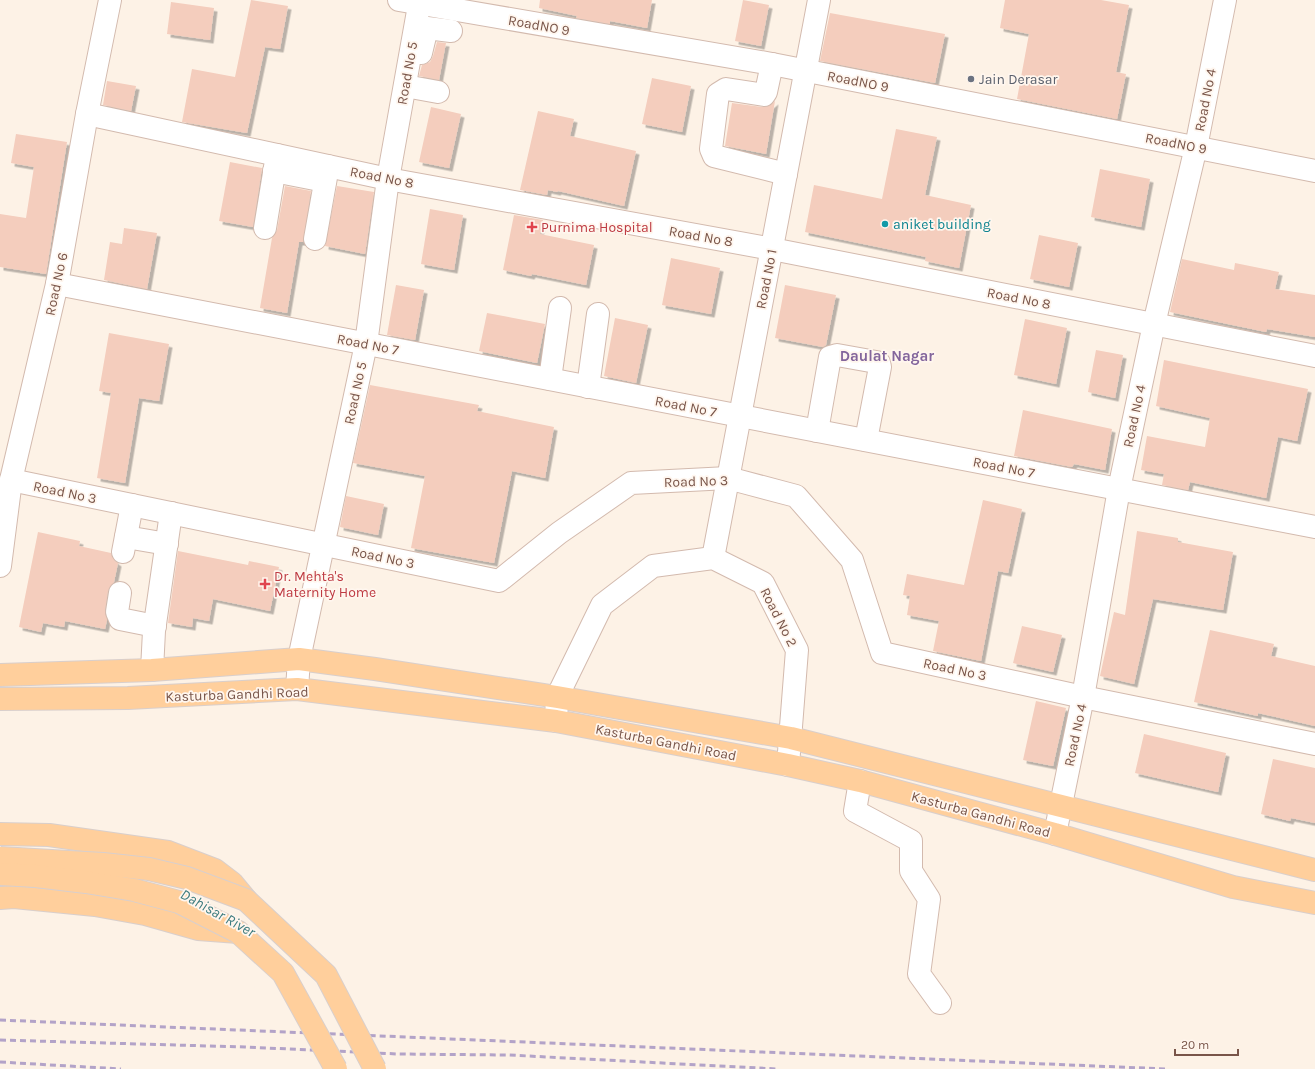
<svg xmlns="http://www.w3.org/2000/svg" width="1315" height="1069" font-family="Karla,sans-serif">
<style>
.pier{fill:#fdf2e6}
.building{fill:#f4cdbd;filter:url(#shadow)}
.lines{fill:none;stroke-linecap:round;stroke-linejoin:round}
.minor-casing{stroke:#d3baae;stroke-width:24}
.major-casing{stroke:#d9cfcc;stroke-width:24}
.minor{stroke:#fff;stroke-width:22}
.major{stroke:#ffcf9c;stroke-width:22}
.rail{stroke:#b3a3c8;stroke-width:3;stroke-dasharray:6 4;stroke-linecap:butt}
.major-bridge-casing{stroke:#d9cfcc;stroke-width:24;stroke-linecap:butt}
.major-bridge{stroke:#ffcf9c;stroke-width:22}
.worship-dot{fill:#6b7280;stroke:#fff6ee;stroke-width:1.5}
.culture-dot{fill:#0f9aa8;stroke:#fff6ee;stroke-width:1.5}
.health-dot{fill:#e0444e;stroke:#fff6ee;stroke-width:1.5}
.labels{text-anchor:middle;stroke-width:3.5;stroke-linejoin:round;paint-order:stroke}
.street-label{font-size:14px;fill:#795549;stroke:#fff6ee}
.worship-label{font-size:14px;fill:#5b616d;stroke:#fff6ee;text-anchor:start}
.culture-label{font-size:14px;fill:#0d838f;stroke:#fff6ee;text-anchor:start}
.health-label{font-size:14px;fill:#be3a42;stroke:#fff6ee;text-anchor:start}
.neighbourhood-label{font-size:15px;font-weight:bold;fill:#83659c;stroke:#fff6ee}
.water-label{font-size:15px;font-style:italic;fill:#3c7b7e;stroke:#fff6ee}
</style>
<defs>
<filter id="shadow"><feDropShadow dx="3.5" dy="3.5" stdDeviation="0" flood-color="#0004"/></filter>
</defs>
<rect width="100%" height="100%" fill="#fdf2e6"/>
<path class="pier" d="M177 843 269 881 292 896 362 1015 363 1069H308L294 1044 254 986 213 951 152 932Z"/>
<g class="building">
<path d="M251 0 288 6 280 49 265 47 247 133 182 122 192 69 235 77Z"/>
<path d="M540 0H652L647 28 610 21V24L576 18 577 16 539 8Z"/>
<path d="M743 0 769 5 761 46 735 41Z"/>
<path d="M1005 0H1101L1129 5 1116 72 1126 74 1117 119 1017 99 1029 34 1000 28Z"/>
<path d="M171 2 214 8 210 40 167 34Z"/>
<path d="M830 13 945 34 935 83 820 61Z"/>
<path d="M437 42 446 43 439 80 419 76 422 65 430 62 433 56Z"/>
<path d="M652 78 691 86 682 132 642 124Z"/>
<path d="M107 81 136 86 131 111 103 105Z"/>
<path d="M775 101 766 154 725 146 732 103 762 107 769 106Z"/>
<path d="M431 107 461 114 449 168 419 162Z"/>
<path d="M538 111 574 119 570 136 636 151 624 206 558 191 557 192 548 190 547 195 520 190Z"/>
<path d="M896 129 937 137 925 195 971 205 959 268 925 261 926 257 805 232 814 185 882 199Z"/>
<path d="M16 134 67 142 46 274 0 267V214L26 218 34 167 11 163Z"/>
<path d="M230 162 262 168 253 227 219 221Z"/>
<path d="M1100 169 1150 179 1141 227 1091 217Z"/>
<path d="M285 186 311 191 303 242H299L287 313 260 308 272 238 277 230Z"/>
<path d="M337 186 374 192 365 254 325 246Z"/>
<path d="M430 209 463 215 454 270 421 264Z"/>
<path d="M514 215 543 220 540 234 594 245 586 285 532 274 531 276 503 270Z"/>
<path d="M124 228 157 233 147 289 104 280 110 242 122 244Z"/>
<path d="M1039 235 1078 243 1069 287 1030 279Z"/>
<path d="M671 258 720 268 711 314 662 305Z"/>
<path d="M1182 259 1234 270 1235 263 1279 272 1275 289 1315 295V337L1267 329 1266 332 1170 312Z"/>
<path d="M396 285 424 290 415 340 387 335Z"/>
<path d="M785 285 836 295 826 345 823 347 775 338Z"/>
<path d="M487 313 545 324 537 363 479 351Z"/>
<path d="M615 318 648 325 636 383 604 376Z"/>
<path d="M1025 319 1067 328 1056 384 1014 375Z"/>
<path d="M109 333 169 344 159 401 139 398 125 483 97 478 111 393 99 391Z"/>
<path d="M1096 350 1123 355 1115 398 1088 392Z"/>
<path d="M1164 360 1308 389 1297 441 1278 437 1266 498 1190 482 1188 490 1162 485 1164 474 1141 470 1147 436 1205 447 1210 418 1156 406Z"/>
<path d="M370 385 479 405 477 411 554 427 545 478 512 471 494 563 411 548 425 476 353 463Z"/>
<path d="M1023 410 1112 429 1105 470 1074 464 1072 467 1014 456Z"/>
<path d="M346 496 384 504 378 535 340 527Z"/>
<path d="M983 500 1022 509 1008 573 998 571 981 661 933 651 939 621 907 615 910 596 903 595 907 574 964 585Z"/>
<path d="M1137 531 1178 538V542L1233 552 1223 610 1153 599 1134 684 1100 676 1114 612 1125 615Z"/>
<path d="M38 532 80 541 79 546 111 553 115 561 118 563 114 582 108 591 105 610 107 620 105 629 65 621 64 627 43 623 41 632 19 627Z"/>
<path d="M178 551 248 565 249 561 279 567 270 611 213 599 209 621 193 618 192 627 168 623Z"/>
<path d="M1022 626 1062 635 1053 672 1013 663Z"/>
<path d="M1210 630 1274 644 1271 656 1315 666V726L1258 713V716L1194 702Z"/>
<path d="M1036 701 1066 708 1053 766 1023 760Z"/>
<path d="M1144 734 1226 753 1218 792 1135 773Z"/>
<path d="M1273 759 1315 768V823L1291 818 1290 821 1261 814Z"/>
</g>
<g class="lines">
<defs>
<g id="minor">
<path d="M399 0 772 64 1315 171"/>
<path d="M421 53 427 28 451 31"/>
<path d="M772 64 766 92 764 95 726 89 718 94 711 149 714 156 786 174"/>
<path d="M405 86 438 92"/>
<path d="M87 114 388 179 772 249 1315 356"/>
<path d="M274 171 325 181"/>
<path d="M265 228 277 155"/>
<path d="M315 239 328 166"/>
<path d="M57 284 1315 527"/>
<path d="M550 379 560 308"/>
<path d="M588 387 598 314"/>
<path d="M817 431 830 357 837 355 876 362 879 363 880 367 866 440"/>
<path d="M11 480 499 581 559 533 631 483 728 478 796 496 852 560 882 653 1083 697 1315 744"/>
<path d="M126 537 167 544"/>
<path d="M123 552 132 505"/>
<path d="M713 558 819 0"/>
<path d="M0 566 11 480 57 284 87 114 110 0"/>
<path d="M120 593 117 612 120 619 155 626"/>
<path d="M152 670 154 631 171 513"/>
<path d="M297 689 299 659 366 344 388 179 420 0"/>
<path d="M556 721 557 697 602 605 653 566 713 558 763 583 797 650 788 765"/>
<path d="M860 781 855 811 911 841V871L929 899 919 974 940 1003"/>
<path d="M1055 834 1083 697 1119 489 1154 324 1196 147 1225 0"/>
</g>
<g id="major">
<path d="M0 675 152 670 299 659 375 669 557 697 791 738 1315 870"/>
<path d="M0 699 128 698 297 689 556 721 788 765 860 781 1055 834 1233 887 1315 903"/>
<path d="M0 834 49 835 168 852 215 870 232 883 246 900"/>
<path d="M0 898 14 897 95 905 145 914 198 929 238 932"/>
</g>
</defs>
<use href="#minor" class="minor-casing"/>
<use href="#major" class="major-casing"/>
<use href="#minor" class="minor"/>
<use href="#major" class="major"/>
<g class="rail">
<path d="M0 1020 1167 1069"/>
<path d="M0 1040 245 1047 398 1054 509 1055 777 1069"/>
<path d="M0 1062 121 1069"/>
</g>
<defs>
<g id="major-bridge">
<path d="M0 858 103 864 149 869 187 878 246 900 326 975 375 1069"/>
<path d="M0 874 36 876 86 882 134 890 179 902 238 932 283 973 336 1069"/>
</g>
</defs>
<use href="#major-bridge" class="major-bridge-casing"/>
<use href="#major-bridge" class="major-bridge"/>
</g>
<circle class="worship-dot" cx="971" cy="79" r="4"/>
<circle class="culture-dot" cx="885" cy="224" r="4"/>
<g class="health-dot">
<path d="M530 221h4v4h4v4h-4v4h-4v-4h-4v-4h4z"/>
<path d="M263 578h4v4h4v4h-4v4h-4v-4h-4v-4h4z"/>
</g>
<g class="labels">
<g class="street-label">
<text transform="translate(539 25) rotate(10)" y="5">RoadNO 9</text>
<text transform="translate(407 73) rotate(-80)" y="5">Road No 5</text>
<text transform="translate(858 81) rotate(11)" y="5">RoadNO 9</text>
<text transform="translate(1205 100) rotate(-79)" y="5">Road No 4</text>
<text transform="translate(1176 143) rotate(11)" y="5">RoadNO 9</text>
<text transform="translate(382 177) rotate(11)" y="5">Road No 8</text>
<text transform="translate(701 236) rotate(10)" y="5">Road No 8</text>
<text transform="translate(766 279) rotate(-79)" y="5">Road No 1</text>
<text transform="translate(56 284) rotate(-78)" y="5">Road No 6</text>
<text transform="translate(1019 298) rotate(11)" y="5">Road No 8</text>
<text transform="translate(368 344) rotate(11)" y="5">Road No 7</text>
<text transform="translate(355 393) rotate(-78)" y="5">Road No 5</text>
<text transform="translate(686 406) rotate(11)" y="5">Road No 7</text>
<text transform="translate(1134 416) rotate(-78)" y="5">Road No 4</text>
<text transform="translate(1004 467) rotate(11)" y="5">Road No 7</text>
<text transform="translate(696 481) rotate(-2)" y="5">Road No 3</text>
<text transform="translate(65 492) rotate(12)" y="5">Road No 3</text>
<text transform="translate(383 557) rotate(12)" y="5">Road No 3</text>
<text transform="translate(779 617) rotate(63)" y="5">Road No 2</text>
<text transform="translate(955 669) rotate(12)" y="5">Road No 3</text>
<text transform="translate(237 694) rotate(-2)" y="5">Kasturba Gandhi Road</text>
<text transform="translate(1075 735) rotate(-78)" y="5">Road No 4</text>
<text transform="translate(666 742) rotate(11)" y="5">Kasturba Gandhi Road</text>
<text transform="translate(981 814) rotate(15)" y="5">Kasturba Gandhi Road</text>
</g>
<g class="worship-label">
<text x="979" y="84">Jain Derasar</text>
</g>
<g class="culture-label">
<text x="893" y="229">aniket building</text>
</g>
<g class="health-label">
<text x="541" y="232">Purnima Hospital</text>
<text x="274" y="581">Dr. Mehta's<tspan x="274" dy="16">Maternity Home</tspan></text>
</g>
<g class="neighbourhood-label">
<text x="887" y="361">Daulat Nagar</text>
</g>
<g class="water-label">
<text transform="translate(218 913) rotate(29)" y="5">Dahisar River</text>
</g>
</g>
<path d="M1175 1049v6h63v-6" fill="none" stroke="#795549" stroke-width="2"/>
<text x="1181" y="1049" font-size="12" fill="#795549" stroke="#fff6ee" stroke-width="3" paint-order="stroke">20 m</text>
</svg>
